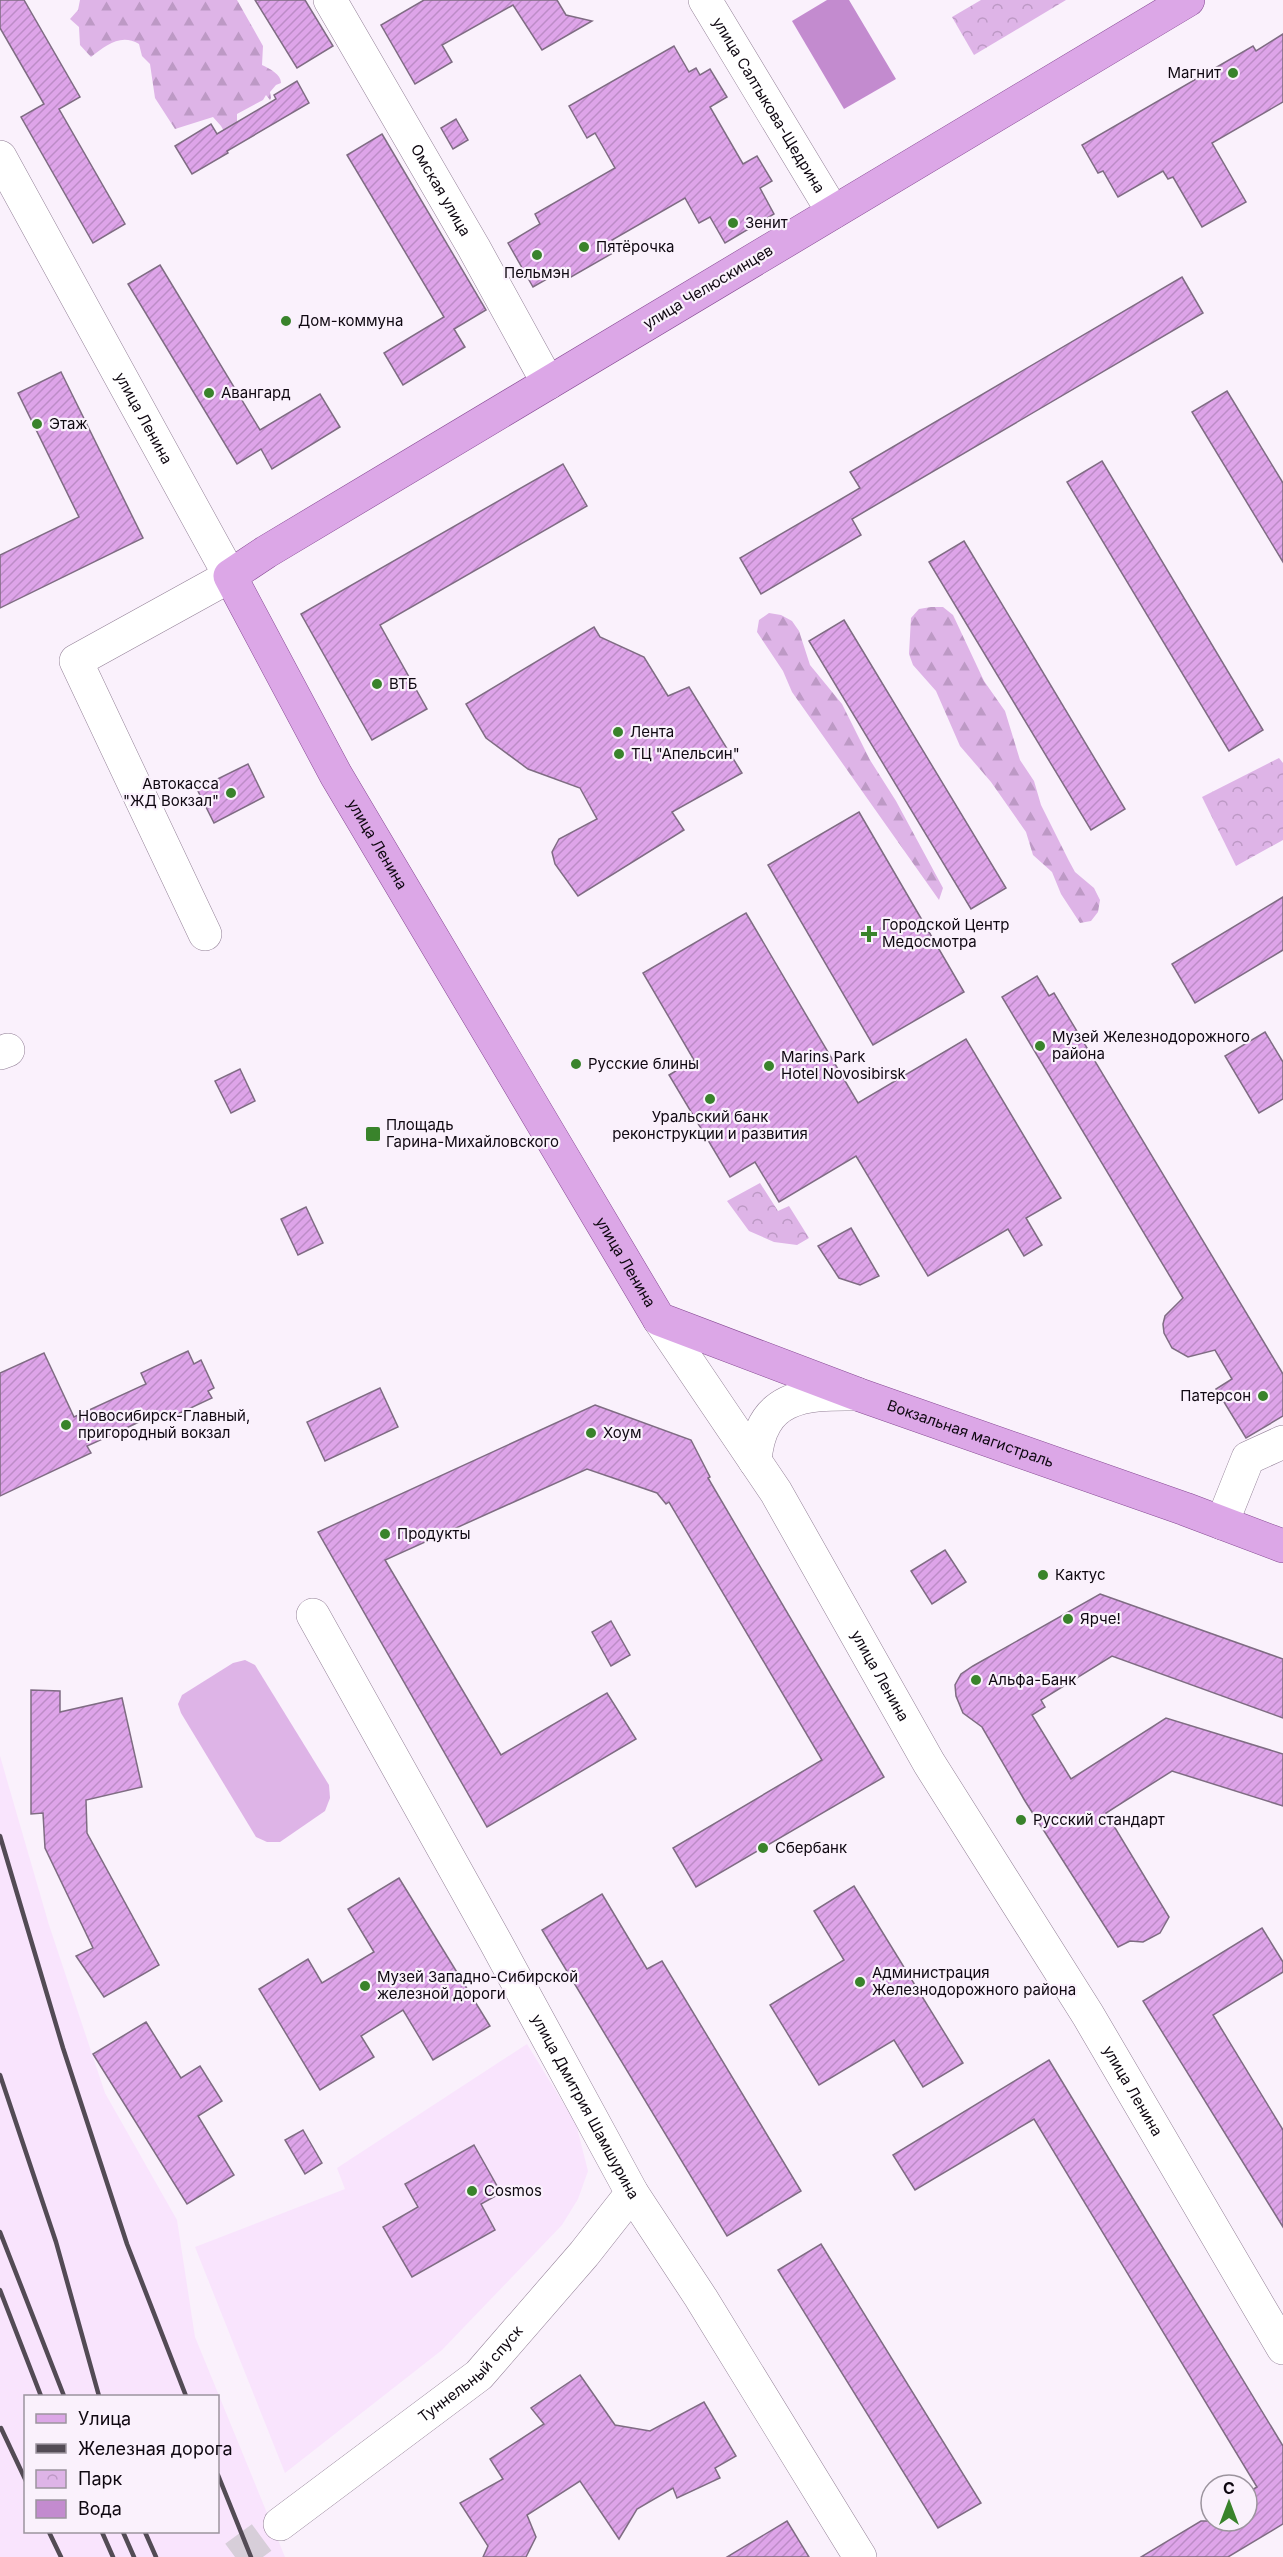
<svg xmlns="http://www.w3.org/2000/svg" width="1283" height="2557" font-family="Inter,sans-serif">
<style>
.built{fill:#f9e4fd;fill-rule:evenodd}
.forest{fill:url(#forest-firs)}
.park{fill:url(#park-crowns)}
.pitch{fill:#deb4e7}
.water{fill:#c38bcf}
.building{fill:url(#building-hatch);stroke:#7f6c83;stroke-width:1.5}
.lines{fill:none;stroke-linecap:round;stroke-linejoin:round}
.minor-tunnel{stroke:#d7ced9;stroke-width:33;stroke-dasharray:33 16;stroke-linecap:butt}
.minor-casing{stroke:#938097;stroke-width:34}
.major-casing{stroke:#854a92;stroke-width:34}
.minor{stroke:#fff;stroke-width:33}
.major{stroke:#dca7e7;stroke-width:33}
.rail{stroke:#534b55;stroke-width:4.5}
.poi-dot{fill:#39832b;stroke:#faf1fc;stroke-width:2}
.labels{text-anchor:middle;stroke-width:4.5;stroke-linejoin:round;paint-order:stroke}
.poi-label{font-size:15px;fill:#0f0811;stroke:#faf1fc;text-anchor:start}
.street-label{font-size:15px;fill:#0f0811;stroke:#faf1fc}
</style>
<defs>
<pattern id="forest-firs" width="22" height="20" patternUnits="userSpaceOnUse" patternTransform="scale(1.5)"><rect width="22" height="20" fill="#deb4e7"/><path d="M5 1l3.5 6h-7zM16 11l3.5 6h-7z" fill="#bd99c5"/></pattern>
<pattern id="park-crowns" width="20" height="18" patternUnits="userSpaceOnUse" patternTransform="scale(1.5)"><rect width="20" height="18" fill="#deb4e7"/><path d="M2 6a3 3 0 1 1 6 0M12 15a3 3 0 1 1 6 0" fill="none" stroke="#bd99c5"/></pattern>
<pattern id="building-hatch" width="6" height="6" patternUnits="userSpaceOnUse" patternTransform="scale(1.5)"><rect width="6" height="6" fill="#dea4e9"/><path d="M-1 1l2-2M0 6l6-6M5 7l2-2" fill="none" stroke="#bd8cc7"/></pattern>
</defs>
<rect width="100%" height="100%" fill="#faf1fc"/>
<g class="built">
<path d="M0 1756 49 1925 105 2093 177 2220 195 2337 285 2557H0ZM26 2396H218V2532H26Z"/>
<path d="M527 2044 576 2124 588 2171 578 2199 562 2225 442 2350 285 2473 195 2247 345 2189 337 2168Z"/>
</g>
<g class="forest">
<path d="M80 0H237L263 46 262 65C270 69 281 74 281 83L276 85 270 92 271 98 270 100 266 95 263 100 237 114V146L232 145 221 126 213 117 175 129 155 98 150 64 142 56 139 44C121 33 106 45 91 57L80 45 79 27 70 19 78 10Z"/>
<path d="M931 607H943L953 615 984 681 1005 711 1020 760 1034 781 1041 805 1069 861 1075 872 1094 888 1100 900 1098 912 1091 921 1080 923 1061 894 1052 872 1033 855 1026 832 991 782 960 746 936 691 913 665 909 654 911 618 919 609Z"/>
<path d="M769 613 781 615 792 621 799 631 810 665 842 704 870 760 896 801 943 888 939 900 792 692 783 671 757 632 759 620Z"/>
</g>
<g class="park">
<path d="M981 0H1066L974 55 952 17Z"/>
<path d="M1279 758 1283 763V840L1236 866 1202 797Z"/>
<path d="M760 1183 778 1211 789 1206 809 1238 797 1245 774 1242 749 1231 727 1201Z"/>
</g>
<path class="pitch" d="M245 1660 255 1665 329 1785 330 1798 325 1811 280 1842H267L256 1837 181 1713 178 1704 182 1695 233 1663Z"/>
<path class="water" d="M827 0H849L896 79 844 109 792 21Z"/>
<g class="building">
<path d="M0 0H24L80 97 59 109 125 224 93 243 21 117 44 104 0 28Z"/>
<path d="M255 0H305L333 46 297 68Z"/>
<path d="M424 0H557L566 15 592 21 542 50 513 5 442 45 452 62 415 84 381 25Z"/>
<path d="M1283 34V102L1212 143 1246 202 1202 227 1173 177 1168 179 1163 171 1118 197 1103 171 1098 173 1082 145 1253 46 1256 51Z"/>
<path d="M674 46 689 72 696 68 700 75 710 69 727 97 710 107 743 164 757 156 772 181 760 188 774 214 725 243 710 217 699 223 685 198 612 240 618 250 571 277 566 268 533 287 508 243 540 224 535 214 615 168 595 133 587 138 569 106Z"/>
<path d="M297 81 309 103 227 151 228 153 192 174 175 146 211 124 217 134 276 99 274 95Z"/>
<path d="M456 119 468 140 453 149 441 128Z"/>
<path d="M382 134 486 310 454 329 465 347 403 385 384 353 444 317 347 155Z"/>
<path d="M160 265 260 430 320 394 340 427 272 469 261 449 237 464 128 284Z"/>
<path d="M1182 277 1203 313 852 519 861 535 761 594 740 558 860 488 850 472Z"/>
<path d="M61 372 143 538 0 608V555L79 517 18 393Z"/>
<path d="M1227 391 1283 483V562L1192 412Z"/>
<path d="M1102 461 1263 730 1229 751 1067 482Z"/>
<path d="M563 464 587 506 380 625 427 709 372 740 301 614Z"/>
<path d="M964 541 1125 809 1091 830 929 562Z"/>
<path d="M844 620 1006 888 971 909 809 641Z"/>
<path d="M594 627 600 637 644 657 668 696 689 687 742 773 672 812 684 830 578 896 555 864 552 852 559 839 597 819 580 788 528 769 486 738 466 704Z"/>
<path d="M248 764 264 797 214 823 197 789Z"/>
<path d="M859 812 964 992 873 1045 768 865Z"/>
<path d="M1283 897V950L1195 1003 1172 964Z"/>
<path d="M746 913 858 1103 966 1039 1061 1198 1026 1218 1042 1245 1024 1256 1008 1229 928 1276 856 1156 779 1202 755 1162 730 1177 669 1075 694 1060 643 973Z"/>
<path d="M1037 976 1049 996 1054 993 1283 1374V1416L1246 1438 1216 1389 1232 1379 1215 1350 1188 1357 1172 1348 1164 1333 1163 1324 1165 1316 1183 1298 1002 997Z"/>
<path d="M1265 1032 1283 1062V1099L1259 1113 1225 1056Z"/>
<path d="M240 1069 255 1101 231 1113 215 1081Z"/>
<path d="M306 1207 323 1243 298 1255 281 1219Z"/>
<path d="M851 1228 879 1276 860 1285 839 1278 818 1246Z"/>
<path d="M188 1351 194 1364 201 1360 214 1388 208 1391 212 1398 163 1421 160 1412 122 1430 87 1446 91 1453 0 1496V1373L44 1353 74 1417 146 1384 141 1373Z"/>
<path d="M380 1388 398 1427 325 1461 307 1422Z"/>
<path d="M595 1405 691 1440 710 1477 708 1478 884 1777 696 1887 673 1848 822 1760 669 1502 666 1504 657 1493 587 1469 385 1560 501 1755 607 1693 636 1739 487 1827 318 1532Z"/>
<path d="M945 1550 966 1582 932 1604 911 1571Z"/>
<path d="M1100 1594 1283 1659V1718L1112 1656 1041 1700 1045 1707 1032 1715 1071 1779 1166 1718 1283 1754V1806L1172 1771 1106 1813 1169 1917 1160 1933 1143 1942 1130 1941 1118 1947 1025 1801 982 1727 963 1713 956 1696 955 1685 961 1674 973 1666Z"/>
<path d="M611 1621 630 1655 611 1666 592 1632Z"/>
<path d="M31 1690 60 1691V1712L122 1698 142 1787 86 1800 87 1833 159 1965 104 1997 76 1956 93 1948 45 1848 43 1813 31 1814Z"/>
<path d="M399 1878 490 2026 433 2060 403 2010 361 2036 374 2057 320 2090 259 1989 308 1959 322 1983 374 1952 348 1909Z"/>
<path d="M854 1886 963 2063 923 2087 894 2040 819 2085 770 2005 844 1960 814 1911Z"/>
<path d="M602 1894 647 1969 662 1961 801 2191 727 2236 542 1930Z"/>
<path d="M1262 1928 1283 1962V1972L1213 2015 1283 2130V2227L1143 2001Z"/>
<path d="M146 2022 181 2078 200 2066 222 2101 198 2116 234 2175 187 2204 93 2054Z"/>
<path d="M1049 2060 1283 2446V2524L1228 2557H1141L1201 2521H1247V2493L1257 2487 1034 2119 915 2190 893 2155Z"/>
<path d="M303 2130 322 2163 305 2174 285 2140Z"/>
<path d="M474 2145 501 2193 481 2204 495 2230 412 2277 383 2227 418 2207 405 2184Z"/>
<path d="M821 2244 981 2503 938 2528 778 2270Z"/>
<path d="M580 2375 615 2425 650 2431 704 2402 736 2456 715 2468 720 2478 677 2498 673 2488 637 2509 619 2539 580 2481 527 2515 536 2537 526 2557H483L488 2546 460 2503 503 2479 490 2459 544 2424 531 2408Z"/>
<path d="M787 2521 809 2557H727Z"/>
</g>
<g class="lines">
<path class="minor-tunnel" d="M235 2557 280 2524"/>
<defs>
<g id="minor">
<path id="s1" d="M330 0 474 248 548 383"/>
<path id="s2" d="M705 0 833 212"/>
<path id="s3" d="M0 157 230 576 76 661 205 934"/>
<path d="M0 1053 8 1050"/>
<path id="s4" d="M659 1319 776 1492 929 1763 1088 2015 1283 2348"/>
<path d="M755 1461C760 1396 803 1393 857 1394"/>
<path d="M1222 1523 1248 1458 1283 1442"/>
<path id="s5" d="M313 1615 495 1941 632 2193 701 2298 860 2557"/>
<path id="s6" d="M280 2524 479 2375 584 2254 632 2193"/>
</g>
<g id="major">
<path id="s7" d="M1188 0 266 552 230 576 336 775 659 1319 857 1394 1185 1509 1283 1546"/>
</g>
</defs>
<use href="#minor" class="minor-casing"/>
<use href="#major" class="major-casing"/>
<use href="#minor" class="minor"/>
<use href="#major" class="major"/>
<g class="rail">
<path d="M0 1836 63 2048 127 2244 186 2396"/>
<path d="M0 2075 56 2242 99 2396"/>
<path d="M0 2232 64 2396"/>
<path d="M0 2290 41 2396"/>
<path d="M1 2428 26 2481"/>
<path d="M218 2475 251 2557"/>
<path d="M49 2532 61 2557"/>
<path d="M102 2532 113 2557"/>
<path d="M123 2532 134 2557"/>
<path d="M145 2532 156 2557"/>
</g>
</g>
<g class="poi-dot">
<circle cx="1233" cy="73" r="6"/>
<circle cx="733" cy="223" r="6"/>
<circle cx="584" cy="247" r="6"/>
<circle cx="537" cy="255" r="6"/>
<circle cx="286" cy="321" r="6"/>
<circle cx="209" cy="393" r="6"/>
<circle cx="37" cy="424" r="6"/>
<circle cx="377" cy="684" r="6"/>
<circle cx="618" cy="732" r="6"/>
<circle cx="619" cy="754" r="6"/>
<circle cx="231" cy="793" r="6"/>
<path d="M866 925h6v6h6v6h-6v6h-6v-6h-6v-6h6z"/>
<circle cx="1040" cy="1046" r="6"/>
<circle cx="576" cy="1064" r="6"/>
<circle cx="769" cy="1066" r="6"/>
<circle cx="710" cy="1099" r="6"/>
<rect x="365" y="1126" width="16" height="16" rx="3"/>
<circle cx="1263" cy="1396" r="6"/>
<circle cx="66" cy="1425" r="6"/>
<circle cx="591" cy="1433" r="6"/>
<circle cx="385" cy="1534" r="6"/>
<circle cx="1043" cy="1575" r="6"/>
<circle cx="1068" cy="1619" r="6"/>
<circle cx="976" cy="1680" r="6"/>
<circle cx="1021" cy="1820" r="6"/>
<circle cx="763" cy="1848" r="6"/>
<circle cx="860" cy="1982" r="6"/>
<circle cx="365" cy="1986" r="6"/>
<circle cx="472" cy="2191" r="6"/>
</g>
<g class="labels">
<g class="poi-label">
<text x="1221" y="78" text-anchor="end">Магнит</text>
<text x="745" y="228">Зенит</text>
<text x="596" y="252">Пятёрочка</text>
<text x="537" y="278" text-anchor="middle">Пельмэн</text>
<text x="298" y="326">Дом-коммуна</text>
<text x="221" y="398">Авангард</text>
<text x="49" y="429">Этаж</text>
<text x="389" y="689">ВТБ</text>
<text x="630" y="737">Лента</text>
<text x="631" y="759">ТЦ "Апельсин"</text>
<text x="219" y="789" text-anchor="end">Автокасса<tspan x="219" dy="17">"ЖД Вокзал"</tspan></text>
<text x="882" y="930">Городской Центр<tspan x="882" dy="17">Медосмотра</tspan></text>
<text x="1052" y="1042">Музей Железнодорожного<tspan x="1052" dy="17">района</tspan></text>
<text x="781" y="1062">Marins Park<tspan x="781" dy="17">Hotel Novosibirsk</tspan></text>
<text x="588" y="1069">Русские блины</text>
<text x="710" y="1122" text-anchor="middle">Уральский банк<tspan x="710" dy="17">реконструкции и развития</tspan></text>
<text x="386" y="1130">Площадь<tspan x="386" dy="17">Гарина-Михайловского</tspan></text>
<text x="1251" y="1401" text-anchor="end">Патерсон</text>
<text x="78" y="1421">Новосибирск-Главный,<tspan x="78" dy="17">пригородный вокзал</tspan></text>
<text x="603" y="1438">Хоум</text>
<text x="397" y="1539">Продукты</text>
<text x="1055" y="1580">Кактус</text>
<text x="1080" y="1624">Ярче!</text>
<text x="988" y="1685">Альфа-Банк</text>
<text x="1033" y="1825">Русский стандарт</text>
<text x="775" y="1853">Сбербанк</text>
<text x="872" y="1978">Администрация<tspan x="872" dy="17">Железнодорожного района</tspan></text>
<text x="377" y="1982">Музей Западно-Сибирской<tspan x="377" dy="17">железной дороги</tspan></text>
<text x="484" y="2196">Cosmos</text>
</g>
<g class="street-label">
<text dy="5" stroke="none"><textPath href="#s2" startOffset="123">улица Салтыкова-Щедрина</textPath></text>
<text dy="5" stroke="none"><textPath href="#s1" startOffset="220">Омская улица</textPath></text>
<text transform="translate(708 287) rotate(-31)" y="5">улица Челюскинцев</text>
<text dy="5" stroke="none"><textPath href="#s3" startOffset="298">улица Ленина</textPath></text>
<text dy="5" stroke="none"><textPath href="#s7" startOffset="1424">улица Ленина</textPath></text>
<text dy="5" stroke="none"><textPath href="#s7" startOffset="1910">улица Ленина</textPath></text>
<text dy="5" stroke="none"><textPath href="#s7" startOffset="2308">Вокзальная магистраль</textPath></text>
<text dy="5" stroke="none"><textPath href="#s4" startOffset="420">улица Ленина</textPath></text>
<text dy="5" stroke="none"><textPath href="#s4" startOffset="906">улица Ленина</textPath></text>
<text dy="5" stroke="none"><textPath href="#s5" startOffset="562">улица Дмитрия Шамшурина</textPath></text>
<text dy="5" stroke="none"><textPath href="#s6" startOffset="243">Туннельный спуск</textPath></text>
</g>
</g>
<rect x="24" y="2395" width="195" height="138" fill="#faf1fc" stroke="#9c949e" stroke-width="1.5"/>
<rect x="36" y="2414" width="30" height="9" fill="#dca7e7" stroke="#9c949e" stroke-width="1.5"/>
<text x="78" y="2425" font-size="18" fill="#0f0811">Улица</text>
<rect x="36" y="2444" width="30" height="9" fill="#534b55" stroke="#9c949e" stroke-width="1.5"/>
<text x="78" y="2455" font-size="18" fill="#0f0811">Железная дорога</text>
<rect x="36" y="2470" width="30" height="18" fill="url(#park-crowns)" stroke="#9c949e" stroke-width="1.5"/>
<text x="78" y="2485" font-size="18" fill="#0f0811">Парк</text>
<rect x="36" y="2500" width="30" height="18" fill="#c38bcf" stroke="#9c949e" stroke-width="1.5"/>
<text x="78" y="2515" font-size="18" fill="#0f0811">Вода</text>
<g transform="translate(1229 2503)"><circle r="28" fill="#faf1fc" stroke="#9c949e" stroke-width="1.5"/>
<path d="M0-4.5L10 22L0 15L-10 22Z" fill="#39832b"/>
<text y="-9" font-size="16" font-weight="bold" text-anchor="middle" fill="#0f0811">С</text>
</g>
</svg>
